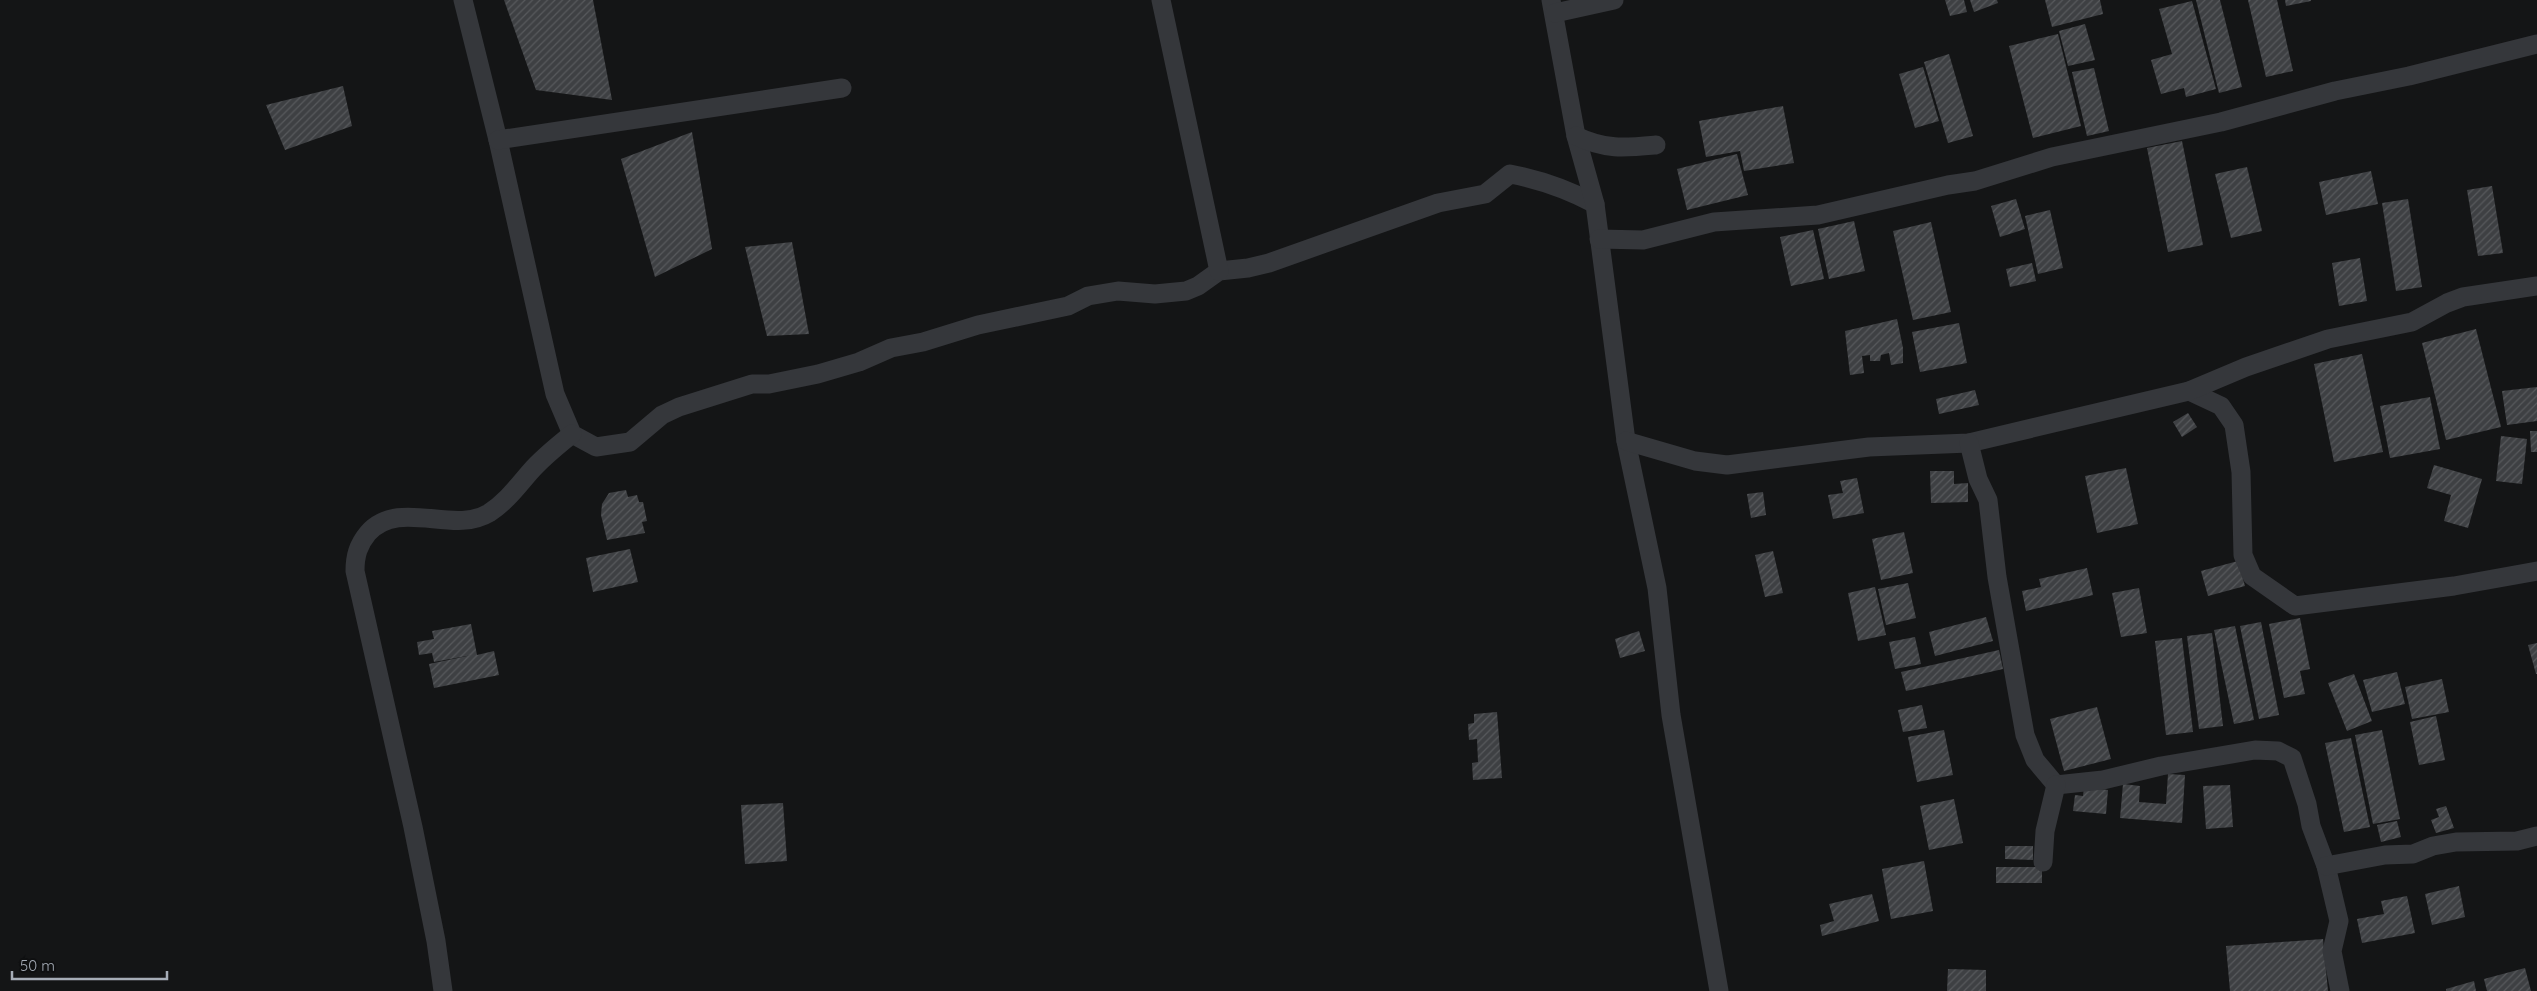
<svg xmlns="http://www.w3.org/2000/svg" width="2537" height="991" font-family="Quicksand,sans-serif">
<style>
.building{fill:url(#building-hatch)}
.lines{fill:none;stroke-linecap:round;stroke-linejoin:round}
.minor{stroke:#35373b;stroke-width:19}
</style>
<defs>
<pattern id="building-hatch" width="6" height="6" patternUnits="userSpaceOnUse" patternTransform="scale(1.25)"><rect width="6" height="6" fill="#3e4043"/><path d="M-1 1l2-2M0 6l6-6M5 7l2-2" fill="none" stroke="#57595c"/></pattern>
</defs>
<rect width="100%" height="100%" fill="#141516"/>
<g class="building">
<path d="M504 0H593L612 100 536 90Z"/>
<path d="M1945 0H1964L1967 12 1950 16Z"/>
<path d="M1970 0H1997L1998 3 1974 12Z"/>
<path d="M2045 0H2100L2103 14 2052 27Z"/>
<path d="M2196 0H2220L2242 87 2219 93Z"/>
<path d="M2248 0H2277L2293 71 2266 77Z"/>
<path d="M2285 0H2311V1L2286 6Z"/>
<path d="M2192 1 2216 89 2186 97 2184 88 2161 94 2151 60 2172 54 2159 9Z"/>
<path d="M2085 24 2095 60 2068 66 2059 31Z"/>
<path d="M2058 34 2081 126 2033 138 2009 46Z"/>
<path d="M1949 54 1973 136 1948 143 1924 62Z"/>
<path d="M1923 67 1939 121 1915 128 1899 74Z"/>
<path d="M2094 68 2109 131 2087 136 2072 72Z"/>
<path d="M343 86 352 126 285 150 266 105Z"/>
<path d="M1783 106 1794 163 1744 171 1740 151 1706 157 1699 121Z"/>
<path d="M692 132 712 249 655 277 621 159Z"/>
<path d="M2182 141 2203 245 2168 252 2147 148Z"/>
<path d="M1737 154 1748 195 1687 210 1677 169Z"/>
<path d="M2247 167 2262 231 2231 238 2215 174Z"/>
<path d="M2371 171 2378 204 2326 215 2319 182Z"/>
<path d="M2492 186 2503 253 2478 256 2467 190Z"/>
<path d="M2016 199 2025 229 2000 237 1991 206Z"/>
<path d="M2408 199 2422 287 2396 291 2382 203Z"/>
<path d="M2050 210 2063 268 2038 274 2025 216Z"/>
<path d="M1854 221 1865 271 1829 279 1818 229Z"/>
<path d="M1931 222 1951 312 1913 320 1893 231Z"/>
<path d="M1813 230 1824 279 1791 286 1780 237Z"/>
<path d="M792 242 809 334 767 336 745 247Z"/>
<path d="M2360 258 2367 301 2339 306 2332 263Z"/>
<path d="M2032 263 2036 281 2010 287 2006 269Z"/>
<path d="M1897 319 1903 348V363L1891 365 1889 353 1881 355 1880 361H1870V355L1862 356 1864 373 1850 375 1845 331Z"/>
<path d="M1959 323 1967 363 1920 372 1912 332Z"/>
<path d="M2476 329 2501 427 2446 440 2422 343Z"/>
<path d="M2362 354 2383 452 2334 462 2314 364Z"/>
<path d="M2537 387V421L2507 425 2502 391Z"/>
<path d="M1975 390 1979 405 1939 414 1936 399Z"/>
<path d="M2430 397 2440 449 2390 458 2380 406Z"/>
<path d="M2188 413 2197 427 2182 437 2173 422Z"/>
<path d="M2530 431H2537V452H2531Z"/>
<path d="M2501 436 2527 439 2522 484 2496 481Z"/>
<path d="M2434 465 2482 479 2468 528 2444 521 2451 495 2427 488Z"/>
<path d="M2126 468 2138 524 2097 533 2085 476Z"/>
<path d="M1930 471H1954V484L1968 483V502L1931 503Z"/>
<path d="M1857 478 1864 513 1833 519 1828 495 1843 493 1840 481Z"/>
<path d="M626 490 628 497 637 495 639 502H643L647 521 642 522 645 533 607 540 601 515 602 504 609 493Z"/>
<path d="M1763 492 1766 515 1751 518 1747 494Z"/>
<path d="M1904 532 1913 573 1881 580 1872 539Z"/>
<path d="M630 549 638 582 593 592 586 558Z"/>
<path d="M1773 551 1783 593 1765 597 1755 555Z"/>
<path d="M2238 561 2245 586 2208 596 2201 571Z"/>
<path d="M2087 568 2093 595 2026 611 2022 591 2041 587 2039 579Z"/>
<path d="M1908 583 1916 618 1886 625 1878 589Z"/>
<path d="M1875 587 1886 635 1858 641 1848 593Z"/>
<path d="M2139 588 2147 633 2121 637 2112 593Z"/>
<path d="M1986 617 1993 641 1935 656 1929 632Z"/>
<path d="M2300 618 2310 669 2300 671 2305 694 2284 698 2269 624Z"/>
<path d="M2261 622 2279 715 2259 719 2240 626Z"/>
<path d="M471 624 477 655 494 651 499 675 434 688 429 664 472 655 434 662 432 653 419 655 417 642 434 639 432 631Z"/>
<path d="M2235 626 2254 720 2234 724 2214 630Z"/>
<path d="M1639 631 1645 651 1620 658 1615 639Z"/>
<path d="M2212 633 2223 726 2199 729 2187 636Z"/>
<path d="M1915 637 1921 664 1895 669 1889 642Z"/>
<path d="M2182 638 2193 732 2166 735 2155 641Z"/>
<path d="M2537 643V674H2536L2528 645Z"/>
<path d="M1999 650 2003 669 1906 691 1901 672Z"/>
<path d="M2397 672 2405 704 2372 712 2363 680Z"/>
<path d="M2354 674 2372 721 2347 731 2328 683Z"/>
<path d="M2442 679 2449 712 2412 719 2405 687Z"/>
<path d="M1922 705 1927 728 1903 732 1898 710Z"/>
<path d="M2097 707 2111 759 2064 771 2050 719Z"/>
<path d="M1497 712 1502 778 1473 780 1472 763 1478 762 1477 739 1469 740 1468 724 1474 723V714Z"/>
<path d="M2436 716 2445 760 2419 765 2410 722Z"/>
<path d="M1944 730 1953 775 1917 782 1908 737Z"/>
<path d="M2382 730 2400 819 2373 824 2355 735Z"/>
<path d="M2351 738 2370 827 2344 832 2325 743Z"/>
<path d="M2168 774 2185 775 2182 823 2120 818 2123 784 2140 786 2139 802 2166 804Z"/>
<path d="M2230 785 2233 827 2206 829 2203 786Z"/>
<path d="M2084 787 2108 790 2106 814 2073 811 2075 795 2083 796Z"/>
<path d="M1954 799 1963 843 1929 850 1920 806Z"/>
<path d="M783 803 787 861 745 864 741 805Z"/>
<path d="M2446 806 2454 828 2436 833 2431 820 2439 817 2436 809Z"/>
<path d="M2397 821 2401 837 2381 842 2377 825Z"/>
<path d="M2005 846H2033V860L2005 859Z"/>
<path d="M1924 861 1933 911 1891 919 1882 869Z"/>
<rect x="1996" y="867" width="46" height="16"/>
<path d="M2459 886 2465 917 2432 925 2425 894Z"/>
<path d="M1872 894 1879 921 1822 936 1820 925 1834 921 1829 904Z"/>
<path d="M2407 896 2415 933 2362 943 2357 919 2384 914 2381 901Z"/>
<path d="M2323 939 2328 991H2230L2226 946Z"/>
<path d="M2525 968 2531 991H2487L2484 979Z"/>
<path d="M1948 969 1986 970V991H1947Z"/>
<path d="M2474 981 2476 991H2446V989Z"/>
</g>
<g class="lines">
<g class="minor">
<path d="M463 0 498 140 555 394 572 434 596 447 630 442 662 415 679 407 752 384H769L818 374 859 362 891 348 923 342 978 325 1068 306 1088 296 1118 291 1155 294 1186 291 1198 286 1219 271 1248 268 1269 263 1438 203 1485 194 1510 174C1541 180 1567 189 1595 204"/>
<path d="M1161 0 1219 271"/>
<path d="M1551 0 1576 136 1595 204 1626 441 1657 588 1671 715 1719 991"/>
<path d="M1555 13 1614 0"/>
<path d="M1576 136C1606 150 1624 148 1656 145"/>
<path d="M498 140 842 88"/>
<path d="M1599 239 1643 240 1714 222 1818 215 1948 185 1975 181 2052 157 2221 122 2335 91 2409 76 2537 44"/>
<path d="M2189 391 2221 406 2234 425 2241 472 2243 555 2252 576 2295 606 2454 586 2537 571"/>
<path d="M1626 441 1695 461 1727 465 1869 447 1969 443 2189 391 2246 367 2328 339 2412 322 2447 303 2463 297 2537 286"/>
<path d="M1969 443 1978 479 1988 500 1997 577 2025 735 2035 760 2056 785"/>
<path d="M2056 785 2103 780 2161 766 2255 750 2278 751 2292 758 2307 804 2311 826 2326 866 2339 921 2332 951 2340 991"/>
<path d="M2043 862 2045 831 2056 785"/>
<path d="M2326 866 2385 855 2413 854 2433 846 2456 842 2517 841 2537 836"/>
<path d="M443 991 436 941 413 827 355 571C355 556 358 545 368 533 399 498 453 535 489 513 506 502 517 487 530 472 542 458 557 446 572 434"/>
</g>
</g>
<path d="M12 971v8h155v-8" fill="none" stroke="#a6adb7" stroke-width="2.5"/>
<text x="20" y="971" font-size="15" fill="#a6adb7" stroke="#0f1011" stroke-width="4" paint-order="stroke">50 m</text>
</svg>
